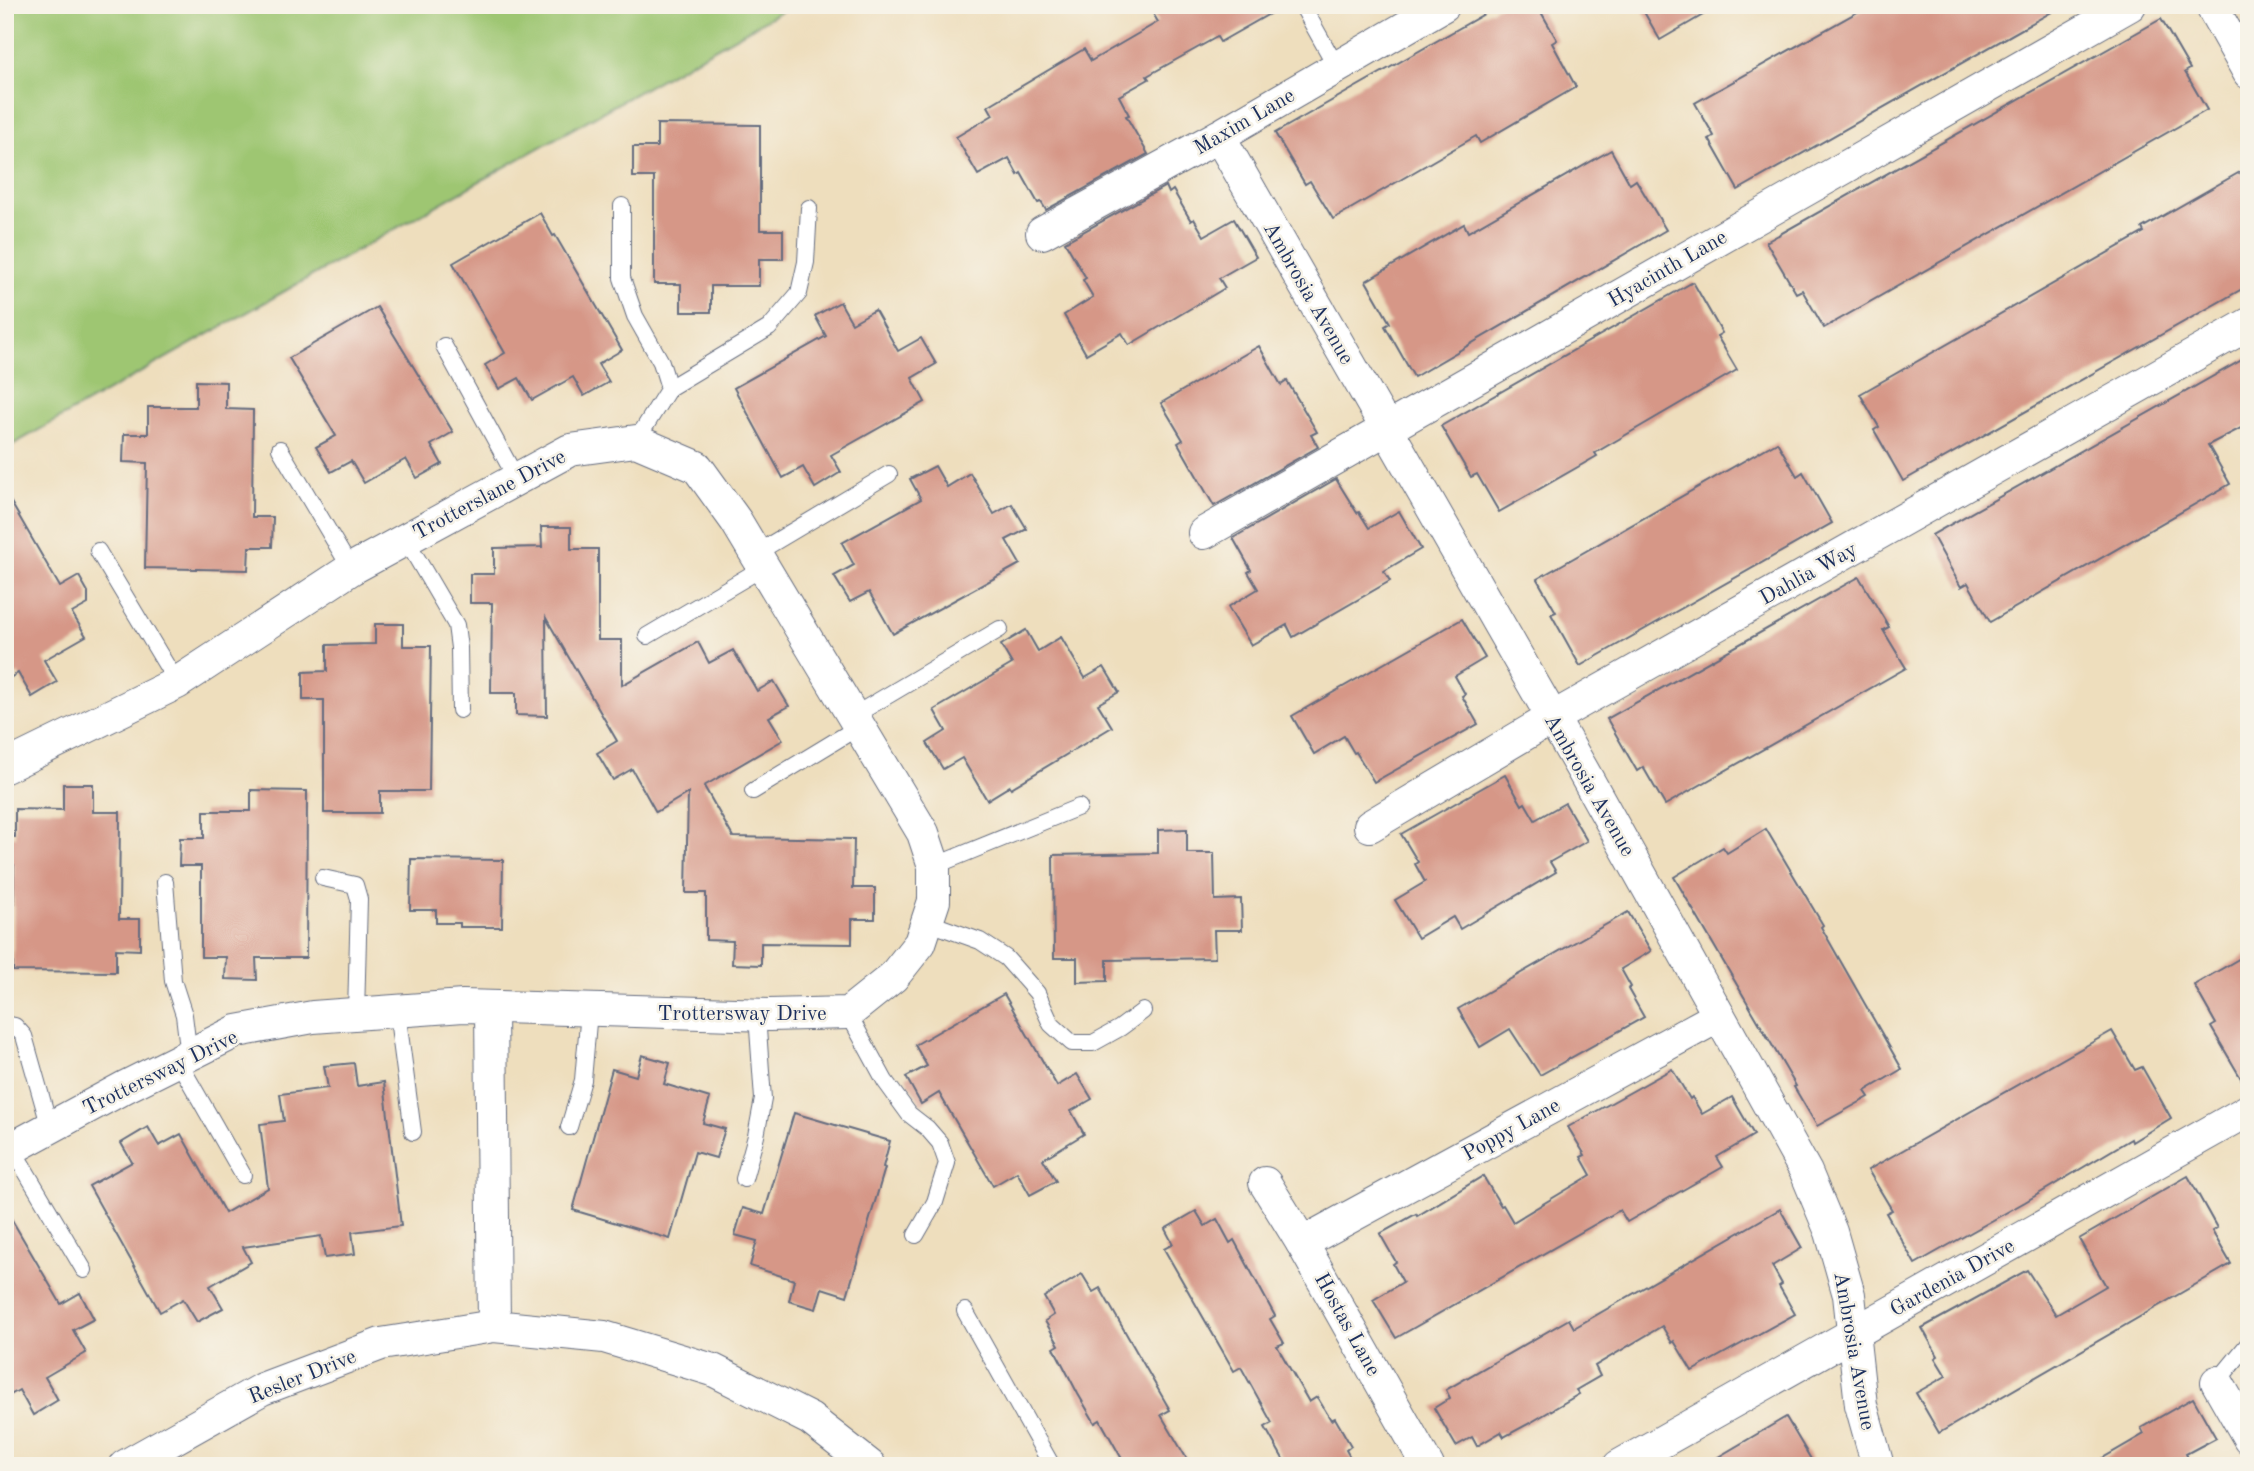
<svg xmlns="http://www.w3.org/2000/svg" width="2254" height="1471" font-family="'Old Standard TT',serif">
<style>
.green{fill:#9ec672;stroke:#5c7a68;stroke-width:2}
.building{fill:#d69787}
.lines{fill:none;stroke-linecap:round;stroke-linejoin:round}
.service-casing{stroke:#656c7f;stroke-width:18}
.minor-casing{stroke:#656c7f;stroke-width:34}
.service{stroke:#fff;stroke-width:16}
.minor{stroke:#fff;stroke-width:32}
.labels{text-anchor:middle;stroke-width:5;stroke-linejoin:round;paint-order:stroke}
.street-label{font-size:21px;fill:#1b2f5e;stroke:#f7f3e8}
</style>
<rect width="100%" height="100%" fill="#f7f3e8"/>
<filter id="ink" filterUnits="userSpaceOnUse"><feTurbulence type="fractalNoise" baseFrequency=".0143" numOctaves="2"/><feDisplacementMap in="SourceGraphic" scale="14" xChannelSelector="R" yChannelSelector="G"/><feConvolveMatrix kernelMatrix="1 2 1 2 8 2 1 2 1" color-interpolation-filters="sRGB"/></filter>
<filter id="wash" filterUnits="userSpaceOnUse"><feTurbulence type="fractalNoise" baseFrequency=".00686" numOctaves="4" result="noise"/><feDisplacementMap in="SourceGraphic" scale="28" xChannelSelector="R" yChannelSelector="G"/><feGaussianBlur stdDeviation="1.57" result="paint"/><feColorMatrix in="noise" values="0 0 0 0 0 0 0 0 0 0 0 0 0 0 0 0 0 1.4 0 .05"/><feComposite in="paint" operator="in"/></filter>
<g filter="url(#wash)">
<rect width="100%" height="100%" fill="#eedebd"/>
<path class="green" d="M5 5H792L5 449Z"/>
<g id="blocks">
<g class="building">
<path d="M1148 5H1285L1220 42 1217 37 1147 76 1149 79 1119 96 1129 115 1126 116 1148 154 1046 210 1041 202 1038 203 1021 173 1018 175 1009 158 978 175 956 137 993 115 988 106 1084 49 1091 61 1158 22Z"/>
<path d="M1500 5H1537L1557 40 1552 43 1576 87 1480 143 1476 136 1333 219 1310 181 1305 184 1275 133Z"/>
<path d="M1640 5H1720L1660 40Z"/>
<path d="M1870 5H2064L1738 190 1709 139 1714 136 1695 103Z"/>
<path d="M2161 19 2190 69 2185 72 2207 110 1824 328 1802 290 1796 293 1766 242Z"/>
<path d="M657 124 760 125V230H783V259H759V286H711V312H681V284H654V177H633V147H657Z"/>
<path d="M1611 150 1630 184 1636 180 1666 230 1414 377 1385 326 1390 323 1366 281 1464 224 1468 232Z"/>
<path d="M2240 172 2249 187V285L1903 481 1874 430 1879 427 1860 394 2144 232 2142 228Z"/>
<path d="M1166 186 1169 193 1173 190 1191 221 1194 219 1204 236 1234 219 1256 257 1219 278 1225 288 1129 345 1122 333 1086 354 1064 315 1093 297 1083 280 1086 278 1065 242Z"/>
<path d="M540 213 553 236 555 235 622 350 598 364 609 382 584 396 573 377 532 400 519 378 499 389 485 365 505 353 453 263Z"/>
<path d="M1693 282 1722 333 1717 336 1737 370 1595 453 1597 456 1499 512 1477 474 1471 477 1441 426Z"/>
<path d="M840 302 852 323 875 310 898 351 921 338 936 364 912 378 925 402 831 455 841 472 815 488 803 467 783 478 734 388 826 336 815 316Z"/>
<path d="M377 307 453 432 431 445 442 464 417 478 406 459 364 483 351 461 331 472 316 447 336 436 289 358Z"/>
<path d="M1259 346 1281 385 1287 381 1317 432 1311 435 1318 447 1214 506 1178 443 1183 440 1161 403Z"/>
<path d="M2249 356V424L2208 445 2230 484 1990 622 1968 583 1961 587 1932 535Z"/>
<path d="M196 381 226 382V409L253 410 252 517H273L272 547H249L248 570 145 568 147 463 123 462 124 434H148V407H196Z"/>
<path d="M1777 442 1797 476 1803 472 1832 523 1580 666 1551 614 1556 612 1537 579Z"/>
<path d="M935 466 947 487 970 473 994 514 1012 504 1027 529 1006 540 1020 564 893 634 869 592 850 602 834 576 854 565 842 543 921 499 910 479Z"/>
<path d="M1336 479 1357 513 1359 512 1369 528 1399 511 1421 549 1384 571 1390 581 1293 637 1287 625 1251 645 1228 607 1258 589 1248 572 1251 570 1233 538Z"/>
<path d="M5 492 60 587 79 576 88 592V604L72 613 86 636 44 660 57 682 32 697 18 673 5 681Z"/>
<path d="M541 527H571V549H598V640H622V685L698 642 709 663 733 650 757 691 774 681 789 706 769 717 783 740 704 786 733 837 854 839 853 888H875V919H852V944L761 943V965L732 964 733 941 706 940V893H686L688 793 656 812 632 769 613 780 597 753 617 741 546 618 547 716 516 715V693H491L492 603H470V574H494V548L542 547Z"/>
<path d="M1859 577 1889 627 1883 630 1906 668 1665 805 1643 767 1637 771 1607 719Z"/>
<path d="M1462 619 1485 658 1455 676 1465 694 1462 696 1478 724 1374 782 1356 752 1354 753 1344 736 1314 754 1292 716Z"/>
<path d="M375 624H403V646H431L429 791H380V813H324V700H303V672L327 671V645L375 644Z"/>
<path d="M1026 630 1038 651 1061 637 1085 678 1104 667 1119 692 1098 704 1112 727 1011 788 1010 786 987 800 962 758 943 769 927 743 946 731 934 710 1012 664 1001 645Z"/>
<path d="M1505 775 1522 805 1525 803 1535 820 1565 803 1587 841 1550 862 1556 872 1460 929 1453 917 1418 938 1395 900 1425 882 1415 864 1418 862 1401 834Z"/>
<path d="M63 784H93V812H120L119 919H140V950L116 949V972L13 971 14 865H5V836L15 837V809L63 810Z"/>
<path d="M251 790 307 791 306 958H256L257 980 225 979 226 957H201V866H179L180 838H204V811H251Z"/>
<path d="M1187 829V853H1214L1215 900 1241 899 1242 930H1214L1215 958 1107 960V981L1077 982V958H1054L1053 855 1158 853V830Z"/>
<path d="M1766 829 1823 925 1821 927 1902 1069 1865 1091 1869 1097 1817 1126 1794 1087 1796 1086 1674 877 1723 847 1727 853Z"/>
<path d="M411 859 503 860 502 927H460V923H436V910H410Z"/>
<path d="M1628 912 1651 951 1621 969 1631 987 1628 989 1644 1017 1540 1075 1510 1029 1480 1047 1458 1009Z"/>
<path d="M2249 953V1092L2211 1027 2216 1024 2194 985Z"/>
<path d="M1004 994 1057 1086 1077 1074 1092 1099 1071 1111 1084 1134 1043 1159 1056 1181 1030 1195 1017 1172 993 1186 939 1093 921 1104 906 1077 927 1066 915 1045Z"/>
<path d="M2112 1031 2135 1070 2142 1067 2171 1118 2132 1142 2131 1139 2025 1202 1915 1264 1886 1213 1892 1210 1868 1170Z"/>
<path d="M642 1055 670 1063 664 1084 710 1098 703 1123 725 1129 716 1158 695 1152 670 1239 573 1210 612 1069 636 1076Z"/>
<path d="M354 1063 357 1086 384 1082 401 1226 352 1232 355 1254 325 1258 321 1236 243 1247 251 1262 210 1286 223 1308 197 1322 183 1299 160 1312 89 1186 132 1162 121 1143 148 1127 159 1146 181 1134 225 1213 268 1188 260 1124 284 1121 280 1094 328 1088 324 1066Z"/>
<path d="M1672 1069 1690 1099 1692 1097 1702 1114 1732 1097 1754 1135 1717 1157 1723 1167 1627 1222 1620 1210 1396 1338 1373 1300 1403 1282 1393 1264 1396 1262 1380 1234 1416 1214 1417 1216 1483 1176 1501 1206 1503 1205 1513 1222 1591 1175 1581 1157 1585 1155 1568 1127Z"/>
<path d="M794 1113 890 1141 883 1167 885 1168 847 1296 822 1288 816 1309 789 1301 794 1280 750 1266 757 1241 735 1235 743 1208 764 1214Z"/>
<path d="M2188 1176 2217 1228 2212 1231 2231 1264 1939 1433 1916 1393 1946 1376 1935 1358 1938 1356 1922 1328 2027 1270 2056 1315 2106 1286 2079 1239Z"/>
<path d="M5 1208 61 1304 80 1293 94 1319 73 1330 86 1353 45 1377 58 1400 33 1415 19 1390 5 1398Z"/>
<path d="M1780 1209 1802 1248 1772 1266 1782 1284 1779 1286 1795 1314 1692 1371 1674 1341 1672 1343 1662 1326 1595 1366 1600 1376 1576 1390 1579 1394 1530 1423 1504 1437 1501 1432 1477 1446 1472 1437 1456 1446 1434 1408 1450 1398 1446 1390 1569 1319 1574 1328Z"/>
<path d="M1196 1211 1205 1226 1217 1219 1230 1243 1234 1240 1275 1316 1270 1319 1284 1343 1277 1346 1309 1402 1317 1397 1331 1420 1335 1418 1351 1446 1346 1450 1355 1466H1287L1265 1427 1272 1423 1241 1367 1234 1371 1164 1249 1173 1244 1165 1229Z"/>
<path d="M1082 1274 1093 1292 1100 1288 1170 1410 1161 1415 1191 1466H1126L1100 1420 1095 1423 1078 1394 1054 1348 1059 1345 1045 1321 1054 1315 1044 1297Z"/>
<path d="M2193 1398 2216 1438 2186 1454 2192 1466H2089L2144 1434 2141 1428Z"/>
<path d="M1786 1417 1815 1466H1703Z"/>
</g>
</g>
</g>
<g filter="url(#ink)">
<use href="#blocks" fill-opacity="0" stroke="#656c7f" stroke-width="2"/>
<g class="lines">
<defs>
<g id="service">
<path d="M1302 5 1336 66"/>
<path d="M622 206V278L635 316 661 362 669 388"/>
<path d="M444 346 516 478"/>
<path d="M636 441 669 388 769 328 799 293 806 262 809 208"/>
<path d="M280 449 351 569"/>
<path d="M405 538 456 625 459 648 460 710"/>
<path d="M98 551 177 683"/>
<path d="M756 553 889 474"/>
<path d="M647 636 764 567"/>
<path d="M853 716 1000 629"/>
<path d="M753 791 860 726"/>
<path d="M934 866 1079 807"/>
<path d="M323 878 355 885 359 899 356 1014"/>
<path d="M165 882 173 981 184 1015 189 1056"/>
<path d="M927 922 980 941 1006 958 1037 993 1051 1024 1072 1043H1093L1120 1028 1143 1011"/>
<path d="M397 1011 413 1132"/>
<path d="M848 1013 885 1081 909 1114 927 1128 940 1143 947 1163 935 1202 916 1235"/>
<path d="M5 1024 15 1026 24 1036 50 1128"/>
<path d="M178 1061 243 1175"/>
<path d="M569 1127 583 1080 589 1011"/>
<path d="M12 1148 84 1270"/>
<path d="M744 1179 756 1136 763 1099 757 1015"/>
<path d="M965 1311 1052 1466"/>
<path d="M2217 1382 2249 1343"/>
</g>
<g id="minor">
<path d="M2211 5 2249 73"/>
<path d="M1219 136 1583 771 1806 1172 1831 1232 1849 1295 1861 1405 1878 1466"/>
<path d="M1042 233 1219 136 1444 5"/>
<path d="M1204 533 2130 5"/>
<path d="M5 767 177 683 351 569 570 450 636 441 697 467 736 521 923 833 934 866V901L920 943 893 977 848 1013 769 1015 463 1006 313 1017 237 1031 125 1087 5 1152"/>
<path d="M1370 826 1552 718 2249 324"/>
<path d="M491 1008 494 1326"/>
<path d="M1265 1183 1302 1243 1428 1466"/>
<path d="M1302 1243 1719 1016"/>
<path d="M2217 1382 2249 1438"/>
<path d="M125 1466 262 1389 381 1344 494 1326 604 1337 713 1370 810 1419 870 1466"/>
<path d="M1619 1466 2249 1110"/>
</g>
</defs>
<use href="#service" class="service-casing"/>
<use href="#minor" class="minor-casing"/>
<use href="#service" class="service"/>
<use href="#minor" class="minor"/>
</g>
</g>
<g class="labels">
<g class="street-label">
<text transform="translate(1244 121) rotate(-30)" y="7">Maxim Lane</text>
<text transform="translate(1667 268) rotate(-30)" y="7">Hyacinth Lane</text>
<text transform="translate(1309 293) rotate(60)" y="7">Ambrosia Avenue</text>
<text transform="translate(489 494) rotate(-28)" y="7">Trotterslane Drive</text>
<text transform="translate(1808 573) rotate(-29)" y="7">Dahlia Way</text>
<text transform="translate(1590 785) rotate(60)" y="7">Ambrosia Avenue</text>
<text x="742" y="1020">Trottersway Drive</text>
<text transform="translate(160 1072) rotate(-26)" y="7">Trottersway Drive</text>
<text transform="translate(1511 1129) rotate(-29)" y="7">Poppy Lane</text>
<text transform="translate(1952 1277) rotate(-29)" y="7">Gardenia Drive</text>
<text transform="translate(1348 1324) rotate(61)" y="7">Hostas Lane</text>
<text transform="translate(1855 1351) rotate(80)" y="7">Ambrosia Avenue</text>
<text transform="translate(302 1376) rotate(-22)" y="7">Resler Drive</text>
</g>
</g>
<rect width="2254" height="1471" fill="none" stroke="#f7f3e8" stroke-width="28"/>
</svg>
